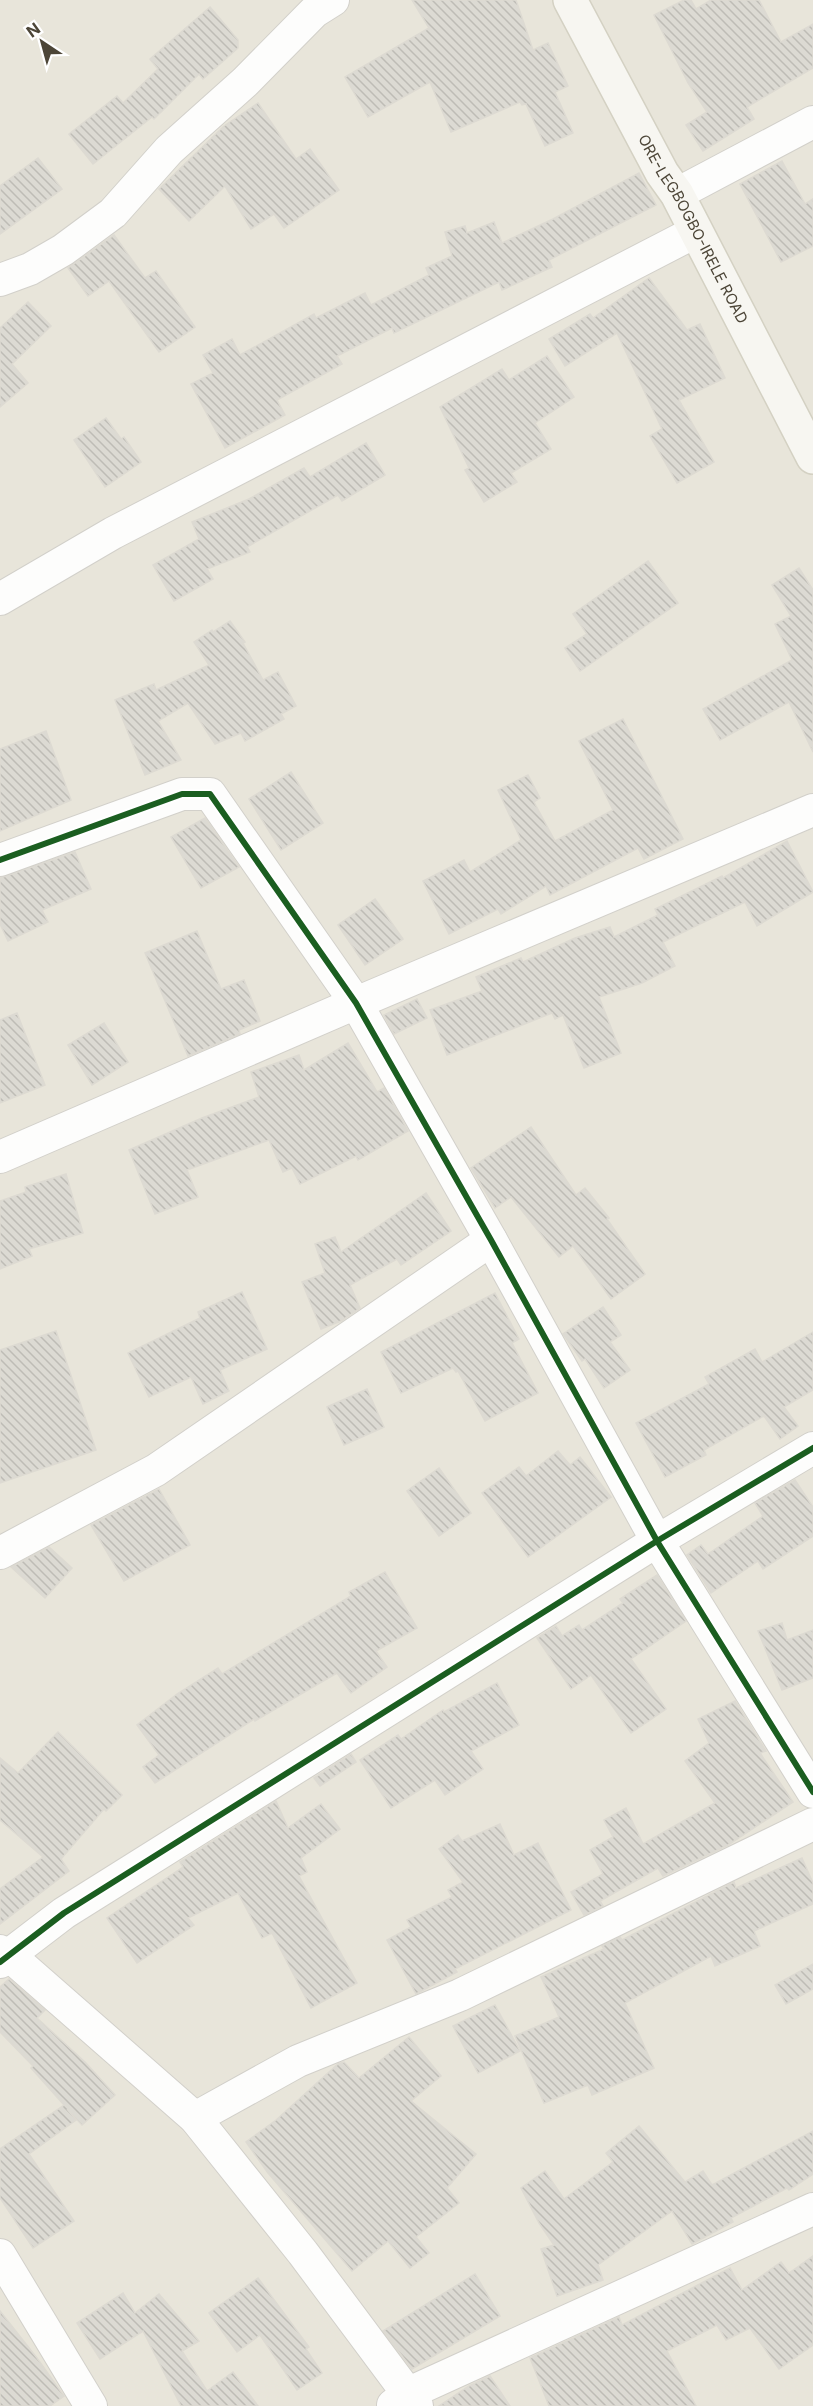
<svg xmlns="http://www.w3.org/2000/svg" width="813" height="2406" font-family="Inter,sans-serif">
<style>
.residential{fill:#e8e5da}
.building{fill:url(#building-back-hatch);stroke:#dddad2;stroke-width:1.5}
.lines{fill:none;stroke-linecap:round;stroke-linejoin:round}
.street-casing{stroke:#d2d0ca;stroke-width:34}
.secondary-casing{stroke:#d4d1c3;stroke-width:36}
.street{stroke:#fdfdfc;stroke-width:32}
.secondary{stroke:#f7f6f1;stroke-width:33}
.cycleway-casing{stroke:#fff;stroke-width:10}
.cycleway{stroke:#1b5e20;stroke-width:6}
.labels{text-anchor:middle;stroke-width:4.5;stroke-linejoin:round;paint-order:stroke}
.street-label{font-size:15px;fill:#4c4537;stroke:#fff}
</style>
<defs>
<pattern id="building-back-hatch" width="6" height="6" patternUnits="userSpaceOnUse" patternTransform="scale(1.5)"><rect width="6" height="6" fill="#dcdad3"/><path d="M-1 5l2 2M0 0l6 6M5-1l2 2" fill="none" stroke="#bebcb6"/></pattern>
</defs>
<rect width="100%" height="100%" fill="#f4f3ed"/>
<rect class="residential" x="0" y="0" width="813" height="2406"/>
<g class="building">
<path d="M412 0H516L533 50 548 43 568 86 555 92 573 133 545 146 526 104 522 105 520 102 451 132 430 82 368 117 345 77 429 28Z"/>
<path d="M684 0H691L696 9 711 0H759L781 42 813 24V68L747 107 754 119 703 151 686 125 707 112 688 83 654 15Z"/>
<path d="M210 7 238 40V48L203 79 199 74 154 119 152 117 93 164 69 134 117 96 123 103 158 69 150 59Z"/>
<path d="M258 103 296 159 310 149 339 190 284 228 274 214 251 229 225 186 189 221 159 189 224 126Z"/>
<path d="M38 158 62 189 0 234V186Z"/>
<path d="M782 161 805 204 813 199V246L781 262 740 184Z"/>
<path d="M639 173 656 205 549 260 552 267 502 290 499 282 394 333 392 328 337 356 342 364 277 400 285 415 225 448 191 384 213 373 203 355 232 339 240 355 314 314 316 318 365 293 371 305 429 275 426 268 452 256 445 232 465 226 467 233 494 222 502 243 553 219Z"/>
<path d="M114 235 145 278 156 271 195 327 159 352 109 281 88 296 68 268Z"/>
<path d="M649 278 687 330 700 324 725 378 679 400 714 462 677 483 650 436 662 429 617 333 565 366 549 339 590 314 593 318Z"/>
<path d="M28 302 51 326 12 364 28 383 0 407V328Z"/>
<path d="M547 356 574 397 535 423 551 449 511 473 517 482 484 502 465 470 469 468 440 407 502 369 509 380Z"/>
<path d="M106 418 121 439 124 437 141 462 105 487 74 440Z"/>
<path d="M366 443 385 475 342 501 338 495 247 547 250 552 207 569 213 579 174 601 153 565 199 539 192 522 249 499 304 468 310 477Z"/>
<path d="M648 561 678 603 580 671 565 648 587 634 573 614Z"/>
<path d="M799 568 813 590V752L789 702 720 740 703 709 792 660 775 624 791 616 772 585Z"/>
<path d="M230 621 245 642 243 643 263 680 278 672 296 706 281 714 284 719 245 741 241 733 215 744 188 703 158 721 181 760 145 775 115 700 154 684 156 690 209 665 194 642 212 630 213 632Z"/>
<path d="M623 719 683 839 644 859 638 848 550 895 546 886 501 914 498 909 449 934 423 881 464 860 470 872 521 840 498 790 528 775 540 798 534 802 555 841 613 810 579 741Z"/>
<path d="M46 731 71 800 0 831V749Z"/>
<path d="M291 772 323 823 281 850 249 799Z"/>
<path d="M205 818 239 867 201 888 171 837Z"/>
<path d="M787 841 813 892 757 926 745 902 663 942 675 966 642 983 599 997 621 1053 584 1068 563 1015 555 1019 552 1013 447 1055 430 1010 482 991 476 977 521 958 523 962 575 938 610 927 614 937 658 915 655 909 722 876 723 878Z"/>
<path d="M75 852 91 889 42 910 48 922 8 941 0 924V878Z"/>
<path d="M375 899 403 939 365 965 338 925Z"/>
<path d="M197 931 221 989 244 980 260 1021 239 1030 240 1034 188 1056 145 953Z"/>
<path d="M417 999 427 1018 394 1034 384 1015Z"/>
<path d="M17 1013 45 1085 0 1103V1020Z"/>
<path d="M104 1023 128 1062 92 1085 68 1045Z"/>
<path d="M348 1043 377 1092 384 1088 408 1131 358 1160 356 1156 300 1184 292 1168 283 1172 269 1140 187 1170 198 1197 155 1214 129 1150 202 1118 259 1097 251 1072 299 1055 304 1070Z"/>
<path d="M531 1127 576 1195 585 1188 609 1218 607 1219 645 1274 611 1299 573 1246 559 1257 511 1197 495 1208 471 1168Z"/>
<path d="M66 1174 83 1233 29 1249 32 1256 0 1269V1201L26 1192 25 1187Z"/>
<path d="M426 1193 451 1231 401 1265 397 1259 350 1285 360 1308 341 1321 321 1329 302 1282 325 1273 315 1244 335 1237 341 1252Z"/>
<path d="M242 1292 267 1349 220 1370 229 1391 203 1404 191 1377 149 1397 128 1353 200 1318 198 1312Z"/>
<path d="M495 1293 519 1339 512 1343 538 1393 485 1421 458 1371 456 1372 453 1368 401 1393 381 1352Z"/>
<path d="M603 1307 621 1335 610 1342 630 1370 604 1388 585 1359 582 1361 563 1334Z"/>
<path d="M56 1331 96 1450 0 1483V1350Z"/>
<path d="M813 1332V1390L784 1407 798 1426 780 1439 764 1416 704 1450 706 1455 665 1477 636 1423 709 1384 705 1377 755 1349 762 1362Z"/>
<path d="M367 1389 384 1427 344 1445 327 1407Z"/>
<path d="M558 1451 570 1465 580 1457 611 1497 528 1557 482 1493 519 1467 526 1476Z"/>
<path d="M439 1468 471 1513 439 1536 407 1491Z"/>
<path d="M795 1480 813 1507V1536L763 1569 758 1561 711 1593 687 1555 701 1545 708 1554 763 1516 755 1503Z"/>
<path d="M159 1489 190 1545 124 1581 91 1525Z"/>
<path d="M49 1547 72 1568 45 1598 11 1567Z"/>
<path d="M385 1572 417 1628 376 1651 387 1667 351 1693 337 1673 255 1721 254 1719 155 1783 143 1767 159 1755 137 1725 177 1694 218 1668 222 1674 351 1596 349 1592Z"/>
<path d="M657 1575 686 1621 631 1659 666 1709 631 1733 591 1675 571 1689 537 1638 556 1626 562 1636 579 1625 582 1630 623 1603 620 1599Z"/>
<path d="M782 1623 787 1640 813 1630V1678L782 1690 758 1631Z"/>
<path d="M497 1683 519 1725 471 1751 483 1769 445 1795 435 1780 391 1808 360 1760 398 1735 401 1739 443 1710 444 1712Z"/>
<path d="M735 1701 766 1751 760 1753 793 1802 728 1845 663 1876 658 1868 600 1901 603 1906 584 1915 571 1892 603 1874 590 1850 613 1837 604 1820 626 1808 643 1844 715 1803 685 1761 709 1743 698 1719Z"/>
<path d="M58 1732 122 1795 106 1811 104 1809 61 1859 69 1871 0 1924V1889L43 1857 0 1820V1758L18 1773Z"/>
<path d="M351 1754 356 1762 320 1786 314 1778Z"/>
<path d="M276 1801 288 1828 321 1804 340 1829 301 1858 307 1872 299 1876 357 1983 311 2008 272 1933 262 1938 238 1893 188 1918 194 1925 137 1963 107 1918 183 1867 180 1862Z"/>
<path d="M500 1824 514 1855 538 1843 571 1910 455 1969 457 1972 416 1994 387 1940 411 1927 407 1920 452 1897 448 1890 463 1882 439 1849 458 1835 462 1841Z"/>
<path d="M802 1858 813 1883V1904L754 1931 760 1946 715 1966 711 1956 625 2003 654 2068 592 2095 588 2085 544 2103 515 2036 559 2017 541 1977 604 1949 602 1946 620 1937 622 1940 734 1882 736 1888Z"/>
<path d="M813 1964V1989L786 2004 775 1985Z"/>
<path d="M9 1979 45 2010 37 2018 85 2062 115 2095 82 2125 67 2109 76 2120 29 2154 74 2221 33 2248 0 2198V2149L64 2105 31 2068 33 2066 0 2032V1987Z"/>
<path d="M495 2005 520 2051 478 2073 453 2026Z"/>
<path d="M409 2037 441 2076 411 2101 476 2154 447 2188 459 2203 416 2237 429 2253 410 2268 388 2241 352 2271 268 2173 246 2142 276 2120 338 2064 344 2062 359 2078Z"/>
<path d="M639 2126 685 2182 703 2171 712 2185 813 2131V2174L789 2190 787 2188 731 2218 733 2222 692 2244 672 2211 598 2265 603 2280 557 2296 541 2249 554 2245 539 2223 521 2188 545 2171 564 2199 613 2162 606 2153Z"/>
<path d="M813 2256V2345L779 2369 750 2328 726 2340 717 2325 667 2351 696 2406H549L530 2358 619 2317 622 2325 730 2268 742 2290 781 2262 789 2273Z"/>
<path d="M475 2274 500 2316 412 2369 383 2331Z"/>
<path d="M258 2278 309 2347 306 2349 322 2373 297 2390 260 2335 237 2352 209 2313Z"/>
<path d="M123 2293 135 2313 159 2294 199 2341 182 2351 207 2391 233 2372 258 2406H181L143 2331 100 2359 77 2323Z"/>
<path d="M0 2311 37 2358 64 2396 50 2406H0Z"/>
<path d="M490 2376 510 2406H439L469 2386Z"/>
</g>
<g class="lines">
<defs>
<g id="street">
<path d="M677 194 813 122"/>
<path d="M0 280 30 269 63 250 113 213 169 150 245 82 314 12 333 0"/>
<path d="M0 599 113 533 695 232"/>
<path d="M0 860 182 794H210L356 1003 491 1240 657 1541 813 1792"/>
<path d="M0 1157 356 1003 813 810"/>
<path d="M0 1553 156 1470 491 1240"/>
<path d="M0 1951 9 1955 195 2118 303 2253 417 2406"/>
<path d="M0 1962 64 1913 657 1541 813 1448"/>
<path d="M195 2118 298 2061 460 1995 813 1824"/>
<path d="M0 2255 91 2406"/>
<path d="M393 2405 409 2393 813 2209"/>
</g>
<g id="secondary">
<path id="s1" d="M570 0 662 173 677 194 813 457"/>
</g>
</defs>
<use href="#street" class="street-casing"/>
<use href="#secondary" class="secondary-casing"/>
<use href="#street" class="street"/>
<use href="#secondary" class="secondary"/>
<defs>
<g id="cycleway">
<path d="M0 860 182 794H210L356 1003 491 1240 657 1541 813 1792"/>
<path d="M0 1962 64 1913 657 1541 813 1448"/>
</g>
</defs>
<use href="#cycleway" class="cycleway-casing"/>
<use href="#cycleway" class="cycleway"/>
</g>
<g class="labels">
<g class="street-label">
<text dy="5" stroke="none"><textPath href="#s1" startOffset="260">ORE-LEGBOGBO-IRELE ROAD</textPath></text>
</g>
</g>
<g transform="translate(42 42) rotate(324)" stroke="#ffffff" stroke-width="4.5" paint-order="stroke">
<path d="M0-4.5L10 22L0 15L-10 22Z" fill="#4c4537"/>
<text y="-9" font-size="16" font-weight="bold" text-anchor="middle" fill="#4c4537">N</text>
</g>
</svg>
